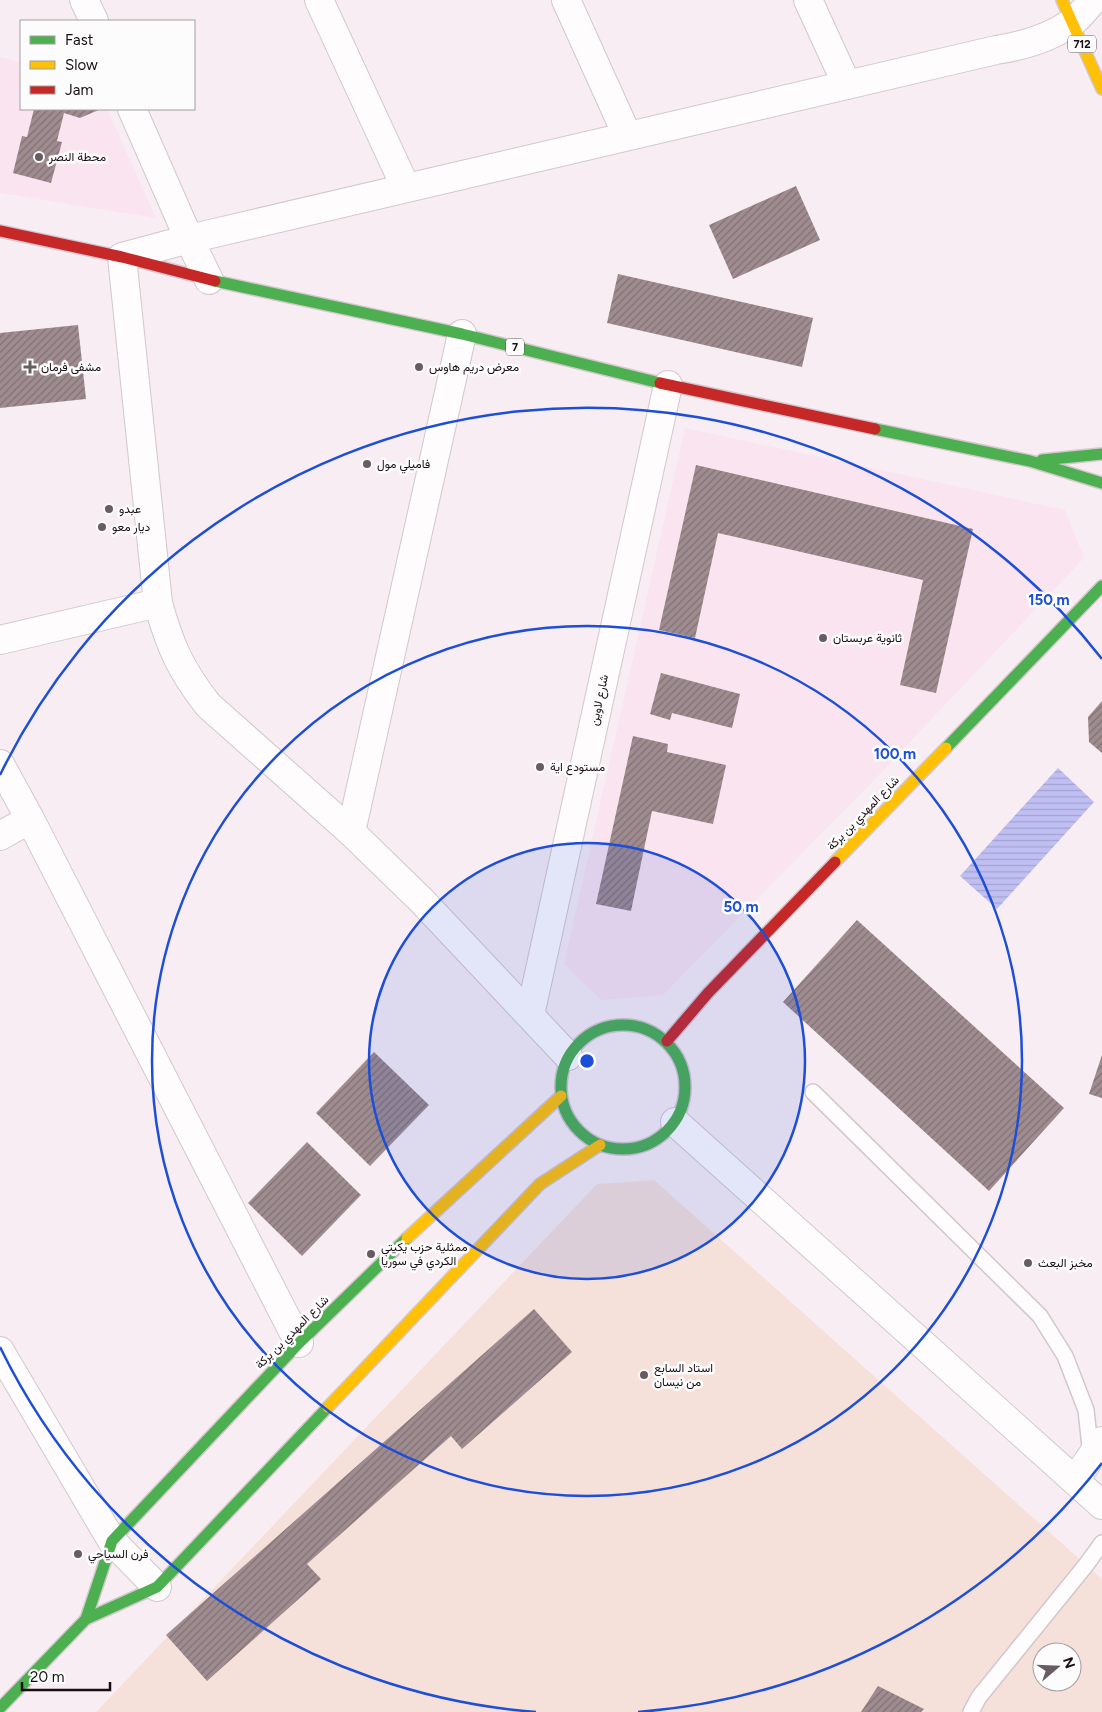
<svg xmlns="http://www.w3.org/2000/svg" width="1102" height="1712" font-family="Figtree,Vazirmatn,sans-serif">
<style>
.built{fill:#fae4ef}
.pitch{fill:#f6e1da;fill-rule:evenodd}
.water{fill:url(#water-rules)}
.building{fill:url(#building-hatch)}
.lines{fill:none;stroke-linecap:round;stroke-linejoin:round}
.lane-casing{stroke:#d2c7cc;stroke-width:18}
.street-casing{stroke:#d2c7cc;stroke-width:30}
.fast-casing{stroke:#d2c7cc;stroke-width:14}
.slow-casing{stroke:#d2c7cc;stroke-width:14}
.jam-casing{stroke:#d2c7cc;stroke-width:14}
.lane{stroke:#fefcfd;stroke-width:15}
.street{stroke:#fefcfd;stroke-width:28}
.fast{stroke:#4caf50;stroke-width:11}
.slow{stroke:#ffc107;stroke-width:11}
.jam{stroke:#c62828;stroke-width:11}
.ring{fill:none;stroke:#1d4ed8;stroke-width:2.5}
.poi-dot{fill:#675c62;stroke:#fcfcfc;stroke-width:2}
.labels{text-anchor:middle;stroke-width:5;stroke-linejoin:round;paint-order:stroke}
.shield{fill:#fcfcfc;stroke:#5d555a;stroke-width:1}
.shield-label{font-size:11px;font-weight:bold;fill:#190e14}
.poi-label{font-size:12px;fill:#190e14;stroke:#fcfcfc;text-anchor:start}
.street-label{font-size:12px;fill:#190e14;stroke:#fcfcfc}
.centre{fill:#1d4ed8;stroke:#fcfcfc;stroke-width:2.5}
.ring-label{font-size:15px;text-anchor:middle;font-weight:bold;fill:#1d4ed8;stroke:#fcfcfc;stroke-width:5;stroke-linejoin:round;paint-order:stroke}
</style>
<defs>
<pattern id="water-rules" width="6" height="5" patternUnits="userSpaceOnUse" patternTransform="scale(1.25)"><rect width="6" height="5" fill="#bfbff3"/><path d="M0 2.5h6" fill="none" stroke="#a4a3cf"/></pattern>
<pattern id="building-hatch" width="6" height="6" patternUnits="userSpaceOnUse" patternTransform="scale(1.25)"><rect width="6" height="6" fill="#9f8c90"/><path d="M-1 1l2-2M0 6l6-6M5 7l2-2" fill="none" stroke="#817174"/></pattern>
</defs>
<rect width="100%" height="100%" fill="#f8edf2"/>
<g class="built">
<path d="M0 57 21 63V109H107L156 218 0 193Z"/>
<path d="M685 428 1065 510 1084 558 873 781 663 995 601 1000 564 964Z"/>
</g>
<path class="pitch" d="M654 1180 1102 1579V1712H96L597 1184ZM1042 1652H1072V1682H1042Z"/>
<path class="water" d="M1058 768 1094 802 997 909 960 876Z"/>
<g class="building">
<path d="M34 109H101L80 118 64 113 57 141 62 142 51 183 13 173 22 136 27 137Z"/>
<path d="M796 186 820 240 733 279 709 225Z"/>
<path d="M618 274 813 318 802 367 607 323Z"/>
<path d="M78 325 86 399 0 408V333Z"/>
<path d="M696 465 973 529 936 693 900 685 923 580 718 533 695 638 659 630Z"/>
<path d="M661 673 740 694 732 728 672 713 670 720 650 714Z"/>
<path d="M1102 701V753L1089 742 1088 717Z"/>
<path d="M633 736 668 744 667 752 726 765 713 824 652 811 631 911 596 904Z"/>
<path d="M857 920 1064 1108 989 1191 783 1002Z"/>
<path d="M374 1052 429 1105 370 1166 316 1113Z"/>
<path d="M1102 1055V1098L1089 1094Z"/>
<path d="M307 1142 361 1195 302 1256 248 1203Z"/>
<path d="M534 1309 572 1352 462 1449 451 1436 307 1564 321 1579 207 1681 166 1635Z"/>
<path d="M878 1686 924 1709 921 1712H861Z"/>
</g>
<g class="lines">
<defs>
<g id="lane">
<path d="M813 1092 1040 1316 1065 1356 1086 1410 1091 1456"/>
<path d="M971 1712 979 1697 1086 1565 1102 1543"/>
</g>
<g id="street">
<path d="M84 0 94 21"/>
<path d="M319 0 406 188"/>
<path d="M566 0 627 135"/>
<path d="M808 0 847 85"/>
<path d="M132 109 189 239 209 280"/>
<path d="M0 640 158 603"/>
<path d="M0 764 30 819 299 1343"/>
<path d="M351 832 462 334"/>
<path d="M0 836 30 819"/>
<path d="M530 1015 668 385"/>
<path d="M568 1056 422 901 351 832 208 705C180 669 170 646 158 603L122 257 189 239 996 50C1023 46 1048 39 1071 23 1079 18 1086 8 1093 0"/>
<path d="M675 1122 1102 1505"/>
<path d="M0 1351 112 1541 157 1587"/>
<path d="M1075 1480 1102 1441"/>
</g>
<g id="fast">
<path d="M215 281 462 334 660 383"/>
<path d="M875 429 1030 461 1102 483"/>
<path d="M1042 460 1102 454"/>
<path d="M946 748 1102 586"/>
<circle cx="623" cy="1087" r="62"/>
<path d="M86 1619 112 1541 299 1343 407 1238"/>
<path d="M0 1708 86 1619 157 1587 328 1407"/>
</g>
<g id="slow">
<path d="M1062 0 1102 89"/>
<path d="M835 862 946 748"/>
<path d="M407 1238 561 1096"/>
<path d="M328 1407 540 1184 600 1145"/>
</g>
<g id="jam">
<path d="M0 231 122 257 215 281"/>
<path d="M660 383 875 429"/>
<path d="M667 1041 708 993 835 862"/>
</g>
</defs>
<use href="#lane" class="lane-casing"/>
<use href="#street" class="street-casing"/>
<use href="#fast" class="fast-casing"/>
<use href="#slow" class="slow-casing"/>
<use href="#jam" class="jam-casing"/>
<use href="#lane" class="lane"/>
<use href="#street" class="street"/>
<use href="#fast" class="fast"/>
<use href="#slow" class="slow"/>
<use href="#jam" class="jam"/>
</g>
<circle cx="587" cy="1061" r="218" fill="#1d4ed8" fill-opacity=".12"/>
<g class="ring">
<circle cx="587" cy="1061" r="218"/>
<circle cx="587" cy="1061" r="435"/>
<path d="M1102 1463A653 653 0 0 1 638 1712M536 1712A653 653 0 0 1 0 1347M0 775A653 653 0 0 1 1102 659"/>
</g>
<g class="poi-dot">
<circle cx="39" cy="157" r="5"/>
<path d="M27.5 359.5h5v5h5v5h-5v5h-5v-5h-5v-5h5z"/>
<circle cx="419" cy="367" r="5"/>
<circle cx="367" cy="464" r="5"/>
<circle cx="109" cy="509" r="5"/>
<circle cx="102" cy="527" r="5"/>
<circle cx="823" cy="638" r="5"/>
<circle cx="540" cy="767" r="5"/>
<circle cx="371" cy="1254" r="5"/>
<circle cx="1028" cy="1263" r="5"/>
<circle cx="644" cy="1375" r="5"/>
<circle cx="78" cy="1554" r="5"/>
</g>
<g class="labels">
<g class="shield">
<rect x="1068" y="35.5" width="28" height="17" rx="4"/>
<rect x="506" y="338.5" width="18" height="17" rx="4"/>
</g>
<g class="shield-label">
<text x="1082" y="48">712</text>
<text x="515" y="351">7</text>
</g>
<g class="poi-label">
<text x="49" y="161">محطة النصر</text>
<text x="41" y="371">مشفى فرمان</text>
<text x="429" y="371">معرض دريم هاوس</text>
<text x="377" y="468">فاميلي مول</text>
<text x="119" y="513">عبدو</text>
<text x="112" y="531">ديار معو</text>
<text x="833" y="642">ثانوية عربستان</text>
<text x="550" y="771">مستودع اية</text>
<text x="381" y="1251">ممثلية حزب يكيتي<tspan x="381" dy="14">الكردي في سوريا</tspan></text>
<text x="1038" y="1267">مخبز البعث</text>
<text x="654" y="1372">استاد السابع<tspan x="654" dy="14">من نيسان</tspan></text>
<text x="88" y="1558">فرن السياحي</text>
</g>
<g class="street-label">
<text transform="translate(599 700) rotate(-78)" y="4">شارع لاوين</text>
<text transform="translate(863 813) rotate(-46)" y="4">شارع المهدي بن بركة</text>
<text transform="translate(292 1332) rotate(-45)" y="4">شارع المهدي بن بركة</text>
</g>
</g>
<circle cx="587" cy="1061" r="8" class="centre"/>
<g class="ring-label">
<text x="1049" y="605">150 m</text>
<text x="895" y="759">100 m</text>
<text x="741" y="912">50 m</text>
</g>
<rect x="20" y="20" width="175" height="90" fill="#fcfcfc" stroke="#a19d9f"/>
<rect x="30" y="36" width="25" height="8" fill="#4caf50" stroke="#a19d9f"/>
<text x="65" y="45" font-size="15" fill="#190e14">Fast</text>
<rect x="30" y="61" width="25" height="8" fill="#ffc107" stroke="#a19d9f"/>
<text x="65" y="70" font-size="15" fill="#190e14">Slow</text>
<rect x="30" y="86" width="25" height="8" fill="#c62828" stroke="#a19d9f"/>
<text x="65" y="95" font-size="15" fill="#190e14">Jam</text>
<g transform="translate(1057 1667) rotate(71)"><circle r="24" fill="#fcfcfc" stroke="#a19d9f"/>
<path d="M0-4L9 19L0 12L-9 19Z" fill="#675c62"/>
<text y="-8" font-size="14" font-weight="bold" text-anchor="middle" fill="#190e14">N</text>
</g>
<path d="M22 1682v8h88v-8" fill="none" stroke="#190e14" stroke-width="2.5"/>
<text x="30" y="1682" font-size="15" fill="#190e14" stroke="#fcfcfc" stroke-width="4" paint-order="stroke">20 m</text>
</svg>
